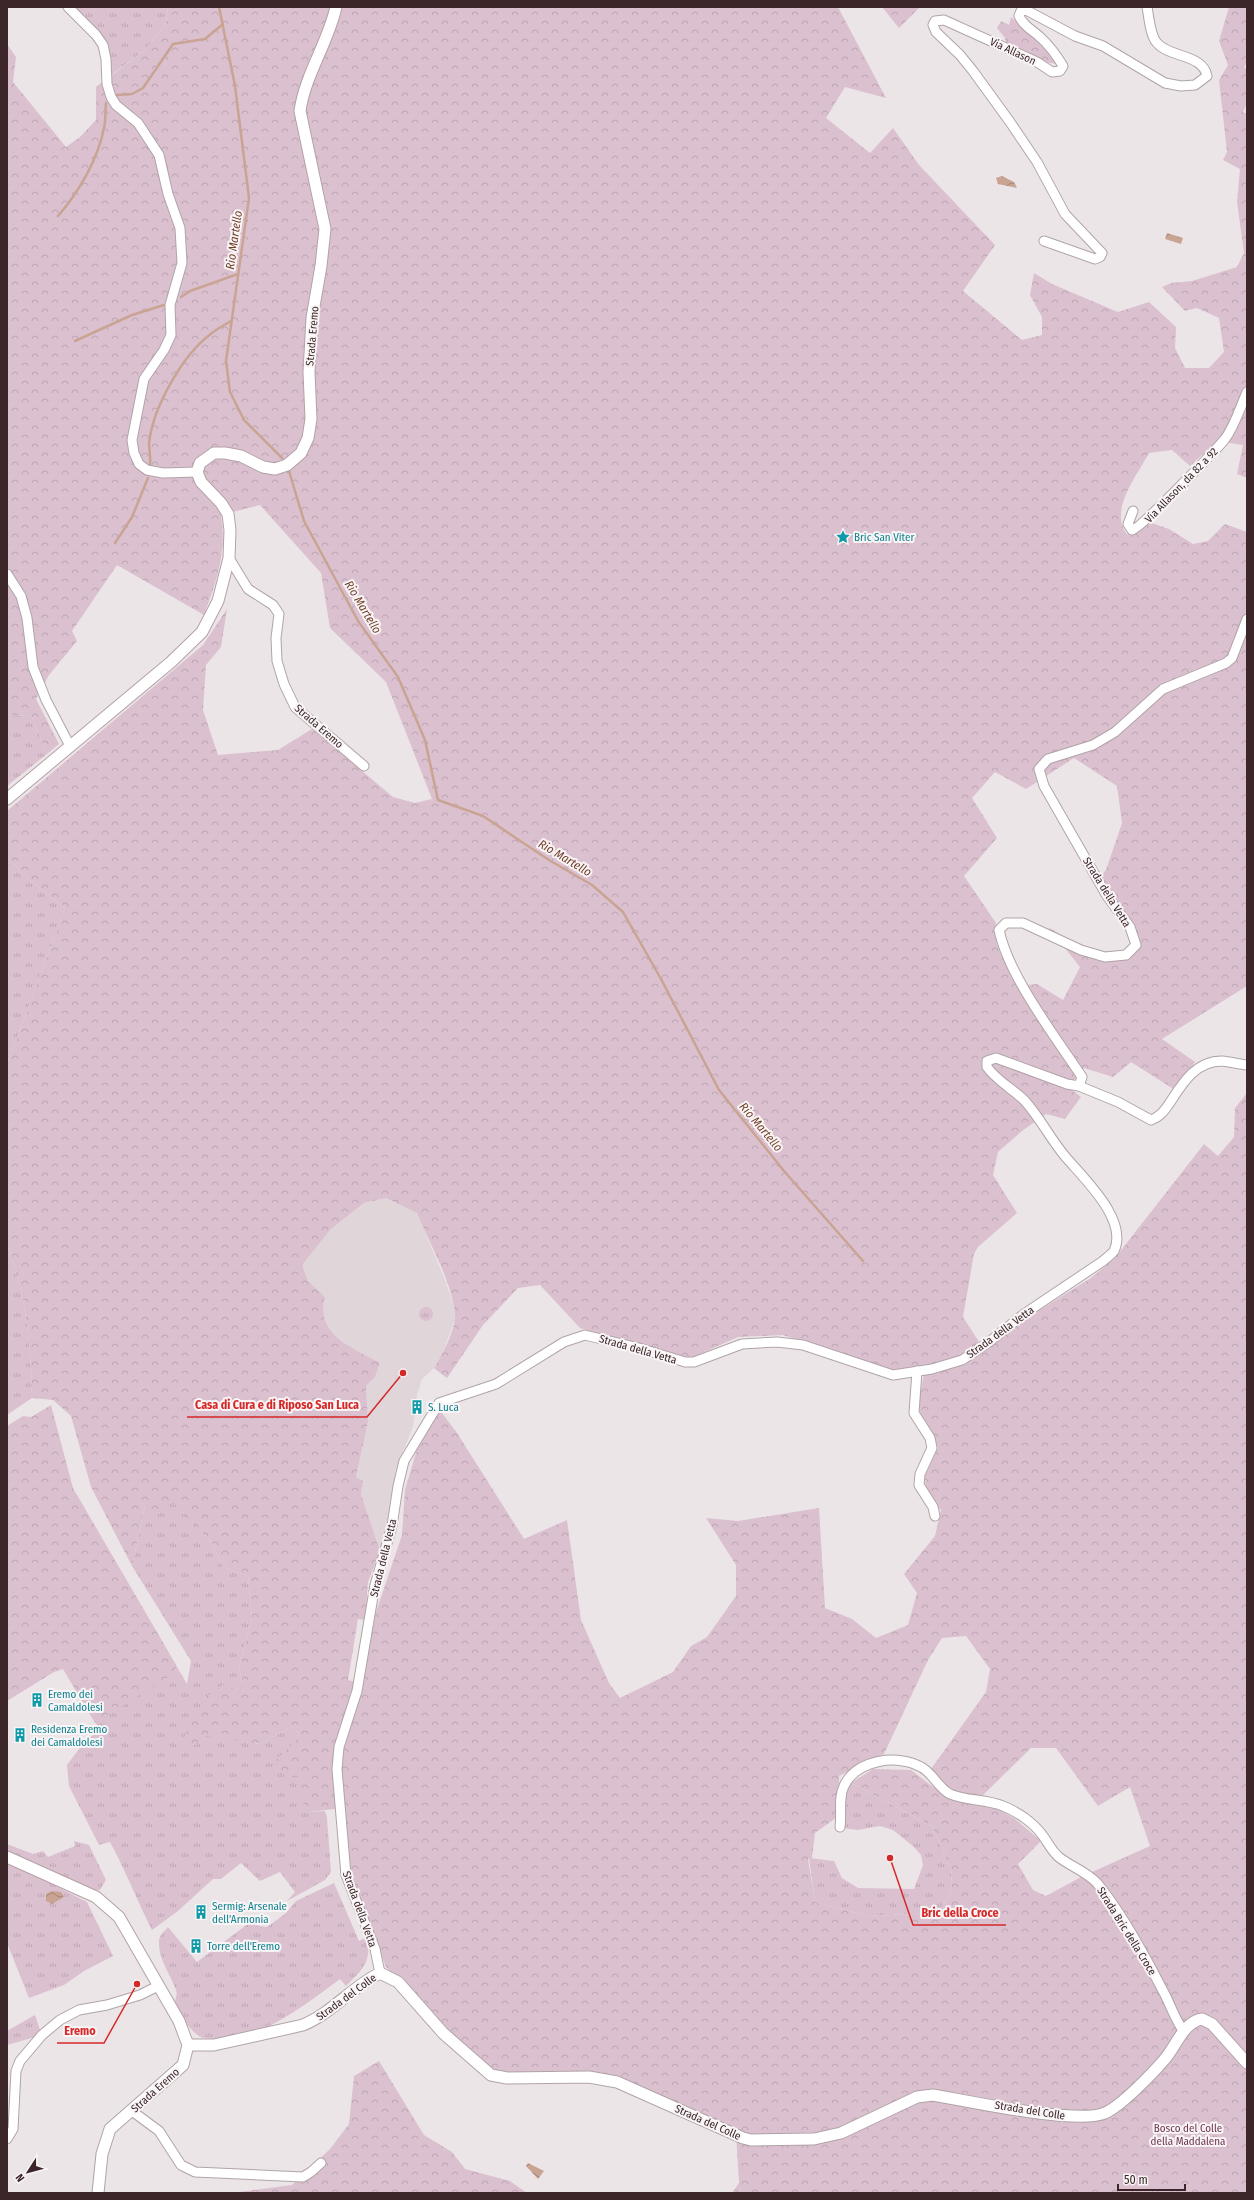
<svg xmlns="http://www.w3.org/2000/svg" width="1254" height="2200" font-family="'Fira Sans Condensed',sans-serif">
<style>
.built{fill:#e0d6d9}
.grass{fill:url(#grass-tufts)}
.forest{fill:url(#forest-crowns);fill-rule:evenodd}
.water{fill:url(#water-waves)}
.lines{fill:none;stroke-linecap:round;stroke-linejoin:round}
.stream{stroke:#caa493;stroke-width:2.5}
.minor-casing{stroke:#b0a4a6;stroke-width:11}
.tertiary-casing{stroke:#b0a4a6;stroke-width:13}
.secondary-casing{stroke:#b4a1a5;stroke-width:13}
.minor{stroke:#fff;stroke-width:9}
.tertiary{stroke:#fff;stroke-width:11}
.secondary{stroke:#fff;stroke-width:11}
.labels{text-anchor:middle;stroke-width:4;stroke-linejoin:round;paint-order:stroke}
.street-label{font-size:11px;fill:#3c2629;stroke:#f9f5f6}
.culture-label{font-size:11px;fill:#0d838f;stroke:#f9f5f6;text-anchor:start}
.park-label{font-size:11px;fill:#6e3550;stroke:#f9f5f6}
.water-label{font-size:12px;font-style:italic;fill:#713e27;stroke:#f9f5f6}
.leader{fill:none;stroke:#d62828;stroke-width:1.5}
.callout-dot{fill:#d62828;stroke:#f9f5f6;stroke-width:1.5}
.callout-label{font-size:12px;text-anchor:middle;font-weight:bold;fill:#d62828;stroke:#f9f5f6;stroke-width:4;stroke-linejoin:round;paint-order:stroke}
</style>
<defs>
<pattern id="grass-tufts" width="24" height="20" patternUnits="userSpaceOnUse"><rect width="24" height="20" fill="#dbc0d0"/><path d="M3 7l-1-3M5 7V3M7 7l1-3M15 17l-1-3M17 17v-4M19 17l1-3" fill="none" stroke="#bda5b3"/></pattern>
<pattern id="forest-crowns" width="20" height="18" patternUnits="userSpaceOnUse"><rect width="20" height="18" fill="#dbc0d0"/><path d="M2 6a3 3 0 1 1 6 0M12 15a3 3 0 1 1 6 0" fill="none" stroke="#bda5b3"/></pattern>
<pattern id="water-waves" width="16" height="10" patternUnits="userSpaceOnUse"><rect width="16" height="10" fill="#caa493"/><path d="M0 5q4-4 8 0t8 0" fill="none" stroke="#a58578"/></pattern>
</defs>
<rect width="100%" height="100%" fill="#ece5e7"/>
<path class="built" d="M386 1198 417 1213 445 1280 453 1303 455 1319 441 1358 434 1368 422 1379 417 1395 413 1427 396 1468 389 1515 380 1551 361 1494 363 1481 356 1477 368 1422 366 1386 375 1377 380 1363 348 1346 325 1326 322 1308 325 1297 308 1281 301 1265 330 1230 364 1203Z"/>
<g class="grass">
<path d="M73 7H168L166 24 145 50 111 75 109 55Z"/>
<path d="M31 715 47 754 7 786V716Z"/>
<path d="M7 855 22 874 65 908 7 1065Z"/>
<path d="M7 1244C25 1289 32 1350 32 1398L7 1415Z"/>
<circle cx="426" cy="1314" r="7"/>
<path d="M171 1499 212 1543 223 1567 248 1576 252 1618 239 1667 244 1693 206 1735 260 1744 292 1726 300 1736 302 1776 309 1812 325 1811 327 1818 331 1872 325 1880 287 1901 295 1892 280 1872 260 1881 241 1863 221 1879H213L178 1911 152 1930C137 1901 126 1871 110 1842L99 1845 69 1786 67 1765 85 1741 100 1730 68 1677 121 1571 187 1684 191 1661 132 1566 145 1506Z"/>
<path d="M851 1783 932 1826 951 1869 952 1889 945 1903 936 1913 869 1916 815 1902 809 1858 834 1861 842 1878 858 1888 914 1889 923 1865 921 1855 914 1847 893 1830 880 1826 858 1830 842 1828 845 1797Z"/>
<path d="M74 1841 89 1845 106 1880 100 1890H90L7 1852V1844L33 1854 43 1851 48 1857 75 1846Z"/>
<path d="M7 1864 38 1877 87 1902 113 1956 84 1971 64 1985 29 1998 7 1943Z"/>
<path d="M334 1883 359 1941 367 1937C372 1962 363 1969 346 1986L340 1979C302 2007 255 2046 204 2038 194 2037 177 2013 175 2002 175 1998 178 1995 176 1990 171 1976 158 1958 159 1942 159 1935 164 1932 168 1927L197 1962 253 1920 259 1926 267 1927 285 1914 296 1901Z"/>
<path d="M35 2015 40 2030 35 2037 7 2045V2031Z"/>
</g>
<g class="forest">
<path d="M168 7H838L886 98 845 87 826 118 870 153 893 128 919 165 995 245 963 291 1022 340 1042 335V317L1030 295 1034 273 1052 284 1118 312 1149 302 1176 327 1175 348 1185 368H1209L1224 352 1219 318 1197 308 1185 311 1162 287 1171 283 1192 281 1237 267 1244 253 1237 202 1240 169 1223 160 1227 152 1219 80 1228 65 1219 41 1229 7H1247V60L1244 68 1247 69V103L1243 112 1247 114V478L1237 474 1243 445 1217 441 1190 466 1172 450 1149 453C1138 474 1108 511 1127 534L1138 532 1149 522 1169 529 1193 544 1208 541 1225 524 1247 532V986L1162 1039 1195 1062 1175 1090 1131 1062 1113 1077 1084 1068 1068 1087 1081 1097 1065 1119 1046 1114 1022 1131 998 1152 993 1175 1017 1213 978 1247 974 1254 963 1317 985 1351 1022 1321 1091 1278 1115 1258 1204 1144 1218 1156 1234 1137 1235 1108 1247 1093V2193H732L739 2183 736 2133 598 2073H499L472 2053 386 1967 350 1873 343 1808 309 1812 296 1792 302 1776 286 1778 275 1761 300 1736 292 1726 260 1744 206 1736 192 1747 184 1737 204 1698 223 1685 244 1692 239 1667 252 1618 248 1576 223 1567 212 1543 171 1500 162 1512 145 1506 132 1566 91 1487 71 1416 53 1400 32 1398C32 1350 25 1289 7 1244V1065L65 908 22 874 7 855V811L203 645 227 609 221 647 206 665 203 710 218 755 278 750 312 729 393 797 415 803 432 799 386 682 330 628 321 573 260 505 221 515C227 552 217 580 204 615L117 565 72 631 77 641 49 675 36 699 59 744 47 754 31 715 7 716V44L16 57 13 82 66 147 80 137 96 120V87L145 50 166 24ZM1074 758 1117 786 1122 823 1106 870 1094 884 1126 930 1131 943 1123 951 1101 952 1068 939 1048 927 1080 967 1063 1000 1037 984 1018 986C1008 967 991 945 996 923L964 876 997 838 972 798 995 772 1026 789ZM386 1198 417 1213C429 1243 454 1285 455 1317 455 1330 441 1358 434 1368L447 1378 483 1325 518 1288 540 1285 580 1328 691 1358 738 1337 783 1335 892 1371 924 1374 920 1395V1412L932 1432 938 1448 925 1476 926 1492 941 1510 935 1536 904 1574 917 1593 908 1625 876 1638 852 1619 825 1608 819 1508 738 1521 706 1518 736 1565V1596L707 1637 691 1646 673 1672 620 1698 609 1683 581 1620 567 1520 524 1539 457 1433 439 1409 417 1449 405 1490 402 1535 373 1621 363 1684 348 1680 358 1619 365 1620 368 1582 380 1551 361 1494 363 1481 356 1477 368 1422 366 1386 375 1377 380 1363C353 1348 314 1334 325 1297L308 1281 302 1265 330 1230 364 1203ZM966 1636 990 1669 986 1692 931 1769 950 1790 982 1796 1031 1748H1056L1098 1806 1130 1787 1150 1846 1081 1877 1046 1896 1033 1890 1018 1864 1041 1841 1015 1819 984 1800 946 1797 911 1770 873 1769 851 1783 932 1826 951 1869 952 1889 945 1903 936 1913 869 1916 815 1902 808 1859 812 1858 815 1833 840 1815 839 1776 884 1754 928 1660 942 1638Z"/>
<path d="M882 7H920L899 28Z"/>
<path d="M1011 17 1050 53 1057 64 1045 62 1006 44 1005 38 997 28 1001 21 1009 25Z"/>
<path d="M51 1405 73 1488 176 1665 175 1673 95 1723 63 1669 54 1672 7 1701V1426L23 1416 31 1417Z"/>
<path d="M379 2061 424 2135 452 2152 465 2169 510 2181 527 2193H231L292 2185 330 2149 349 2124 354 2076Z"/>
</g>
<g class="water">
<path d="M1002 176 1014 182 1017 188 998 184 996 178Z"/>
<path d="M1167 233 1183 238 1181 244 1165 239Z"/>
<path d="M52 1891 61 1892 64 1897 52 1904 46 1901V1894Z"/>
<path d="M528 2163 544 2171 538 2179 526 2166Z"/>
</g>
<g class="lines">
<g class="stream">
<path d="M219 7 235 86 249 198 226 361 230 392 244 420 282 458"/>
<path d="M117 95 132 94 143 88 173 44 205 39 223 24"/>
<path d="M58 216C79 192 98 159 104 128 106 120 105 111 106 103"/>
<path d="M181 297 190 291 238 274"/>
<path d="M75 341 132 315 164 305"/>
<path d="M150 465C151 458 149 450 149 443 153 407 183 354 212 333 218 328 225 325 231 321"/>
<path d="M289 471 304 521 358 621 398 677 425 740 438 800 483 816 549 860 592 885 623 912 661 979 719 1090 784 1171 863 1261"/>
<path d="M115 543 132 517 148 478"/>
</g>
<defs>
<g id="minor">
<path d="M68 7 96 35 103 45 106 59 107 84 111 97 116 105 138 123 159 155 168 194 180 228 182 263 170 305 171 335 164 350 144 379 132 440 134 453 139 464 147 470 163 473 197 472"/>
<path d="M1044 241 1095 259 1100 257 1102 253 1065 214 1037 162 1010 122 973 71 960 55 936 32 933 25 935 21 944 20 1037 62 1052 72 1060 71 1063 66C1057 56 1050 46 1041 38 1033 30 1024 27 1019 16L1021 11 1026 10 1075 36 1103 46 1165 83 1181 86 1195 85 1207 76C1203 54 1170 58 1157 43 1150 35 1149 17 1147 7"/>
<path d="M1133 511 1128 524 1132 530C1140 529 1215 451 1225 439 1235 425 1240 408 1247 392"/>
<path d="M229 558 248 589 273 605 279 614 276 638 277 661 284 684 295 707 364 766"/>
<path d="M7 574 21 596 27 618 33 667 46 700 70 746"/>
<path d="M1079 1086 1118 1102 1151 1120C1160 1117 1164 1111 1169 1104 1182 1084 1195 1061 1222 1061 1230 1062 1239 1064 1247 1065"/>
<path d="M917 1371 914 1413 930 1438 932 1448 920 1474 919 1485 933 1507 935 1516"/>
<path d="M840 1827C842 1814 838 1798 844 1786 857 1759 898 1754 921 1767 933 1773 938 1788 950 1794 966 1801 986 1799 1003 1806 1018 1812 1034 1823 1043 1836 1049 1844 1052 1852 1060 1858 1072 1867 1087 1872 1097 1883 1122 1913 1144 1954 1162 1989 1170 2003 1174 2018 1184 2032"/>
<path d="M380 1973 375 1949 346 1875 337 1769 339 1747 357 1691 375 1585 392 1526 398 1486 404 1461 439 1403 496 1384 564 1342 585 1335 639 1348 685 1362H694L742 1344 777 1342 803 1345 893 1375 932 1369 962 1360 989 1342 1024 1314 1103 1261C1106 1258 1112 1254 1114 1251 1129 1219 1082 1177 1064 1155 1050 1138 1040 1118 1025 1101 1013 1089 997 1081 987 1067V1061L996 1058 1067 1084 1079 1086 1082 1077C1055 1036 1009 977 999 930L1006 923H1023L1081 950 1105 957 1126 955 1136 945 1130 927 1107 896 1044 786 1039 769 1048 759 1093 745 1115 732 1163 689 1226 663 1232 658 1247 619"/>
<path d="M132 2111 159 2131 181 2165 195 2172 303 2177 311 2172 321 2163"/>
<path d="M7 2139 13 2129 16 2071 20 2061 42 2035 60 2020 79 2010 107 2005 140 1995 158 1986"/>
</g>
<path id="tertiary" d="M98 2193 102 2154 110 2129 183 2065 188 2045H214L303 2025C332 2013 352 1987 380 1973L398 1982 443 2033 491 2075 507 2078 589 2077 617 2082 743 2138 751 2140 814 2139 841 2133 917 2097 933 2095C969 2101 1077 2125 1105 2113 1121 2106 1152 2074 1164 2060 1176 2047 1183 2022 1202 2019L1212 2024 1247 2063"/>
<g id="secondary">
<path d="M7 799 171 662 202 632 218 601 229 558 230 530 228 514 221 503 201 482 197 472 200 463 214 453H225L241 456 263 467 275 469 287 465 301 453 308 438 311 419 309 372 312 318 321 266 325 229 300 111C305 75 328 43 336 7"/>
<path d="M7 1857 96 1897 119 1917 179 2021 188 2045"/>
</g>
</defs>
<use href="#minor" class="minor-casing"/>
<use href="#tertiary" class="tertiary-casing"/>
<use href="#secondary" class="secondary-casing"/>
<use href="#minor" class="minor"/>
<use href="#tertiary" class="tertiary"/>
<use href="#secondary" class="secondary"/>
</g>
<defs>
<symbol id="sight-bare" viewBox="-9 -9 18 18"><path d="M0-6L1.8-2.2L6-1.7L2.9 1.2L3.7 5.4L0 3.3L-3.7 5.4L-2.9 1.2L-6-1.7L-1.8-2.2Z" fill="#0f9aa8" stroke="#f9f5f6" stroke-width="2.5" paint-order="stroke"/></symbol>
<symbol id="building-bare" viewBox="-9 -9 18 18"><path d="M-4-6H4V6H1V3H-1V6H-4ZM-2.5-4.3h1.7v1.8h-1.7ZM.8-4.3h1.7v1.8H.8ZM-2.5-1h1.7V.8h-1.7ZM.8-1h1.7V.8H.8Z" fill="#0f9aa8" stroke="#f9f5f6" stroke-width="2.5" paint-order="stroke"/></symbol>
</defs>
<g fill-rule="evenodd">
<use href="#sight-bare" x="833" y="527" width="20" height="20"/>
<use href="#building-bare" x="407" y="1397" width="20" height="20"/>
<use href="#building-bare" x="27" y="1690" width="20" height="20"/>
<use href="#building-bare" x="10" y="1725" width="20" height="20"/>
<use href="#building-bare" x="191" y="1902" width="20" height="20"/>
<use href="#building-bare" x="186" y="1936" width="20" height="20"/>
</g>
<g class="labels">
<g class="street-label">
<text transform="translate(1013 51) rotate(25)" y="4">Via Allason</text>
<text transform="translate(312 336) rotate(-85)" y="4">Strada Eremo</text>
<text transform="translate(1181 485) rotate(-46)" y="4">Via Allason, da 82 a 92</text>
<text transform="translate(319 726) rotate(41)" y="4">Strada Eremo</text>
<text transform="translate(1107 892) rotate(58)" y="4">Strada della Vetta</text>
<text transform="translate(1000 1332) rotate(-36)" y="4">Strada della Vetta</text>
<text transform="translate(638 1349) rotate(16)" y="4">Strada della Vetta</text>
<text transform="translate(383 1558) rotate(-76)" y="4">Strada della Vetta</text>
<text transform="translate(360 1909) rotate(70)" y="4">Strada della Vetta</text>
<text transform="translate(1127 1931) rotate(58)" y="4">Strada Bric della Croce</text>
<text transform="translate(346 1997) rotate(-36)" y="4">Strada del Colle</text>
<text transform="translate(155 2090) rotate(-42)" y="4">Strada Eremo</text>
<text transform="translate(1030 2110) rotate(9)" y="4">Strada del Colle</text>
<text transform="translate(708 2122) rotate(24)" y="4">Strada del Colle</text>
</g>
<g class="culture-label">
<text x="854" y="541">Bric San Viter</text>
<text x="428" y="1411">S. Luca</text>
<text x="48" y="1698">Eremo dei<tspan x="48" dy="13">Camaldolesi</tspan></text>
<text x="31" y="1733">Residenza Eremo<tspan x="31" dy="13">dei Camaldolesi</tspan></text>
<text x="212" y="1910">Sermig: Arsenale<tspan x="212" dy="13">dell'Armonia</tspan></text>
<text x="207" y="1950">Torre dell'Eremo</text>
</g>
<g class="park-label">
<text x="1188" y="2132">Bosco del Colle<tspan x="1188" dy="13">della Maddalena</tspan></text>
</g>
<g class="water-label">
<text transform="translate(234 240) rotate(-82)" y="4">Rio Martello</text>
<text transform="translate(363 607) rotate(59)" y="4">Rio Martello</text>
<text transform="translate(565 858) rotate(31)" y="4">Rio Martello</text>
<text transform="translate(761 1127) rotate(50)" y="4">Rio Martello</text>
</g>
</g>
<path class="leader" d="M403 1373L367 1417H187M890 1858L913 1925H1006M137 1984L104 2043H57"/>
<g class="callout-dot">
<circle cx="403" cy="1373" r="4"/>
<circle cx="890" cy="1858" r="4"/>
<circle cx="137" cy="1984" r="4"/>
</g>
<g class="callout-label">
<text x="277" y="1409">Casa di Cura e di Riposo San Luca</text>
<text x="960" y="1917">Bric della Croce</text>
<text x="80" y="2035">Eremo</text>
</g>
<rect width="1254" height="2200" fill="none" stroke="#3c2629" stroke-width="16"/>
<g transform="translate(28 2172) rotate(234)" stroke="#f9f5f6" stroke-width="3" paint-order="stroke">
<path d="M0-3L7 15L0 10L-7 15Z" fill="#3c2629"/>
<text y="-6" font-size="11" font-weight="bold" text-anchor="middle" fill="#3c2629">N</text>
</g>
<path d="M1118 2184v6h67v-6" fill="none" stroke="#3c2629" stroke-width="2"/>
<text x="1124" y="2184" font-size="12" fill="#3c2629" stroke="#f9f5f6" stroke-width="3" paint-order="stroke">50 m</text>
</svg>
